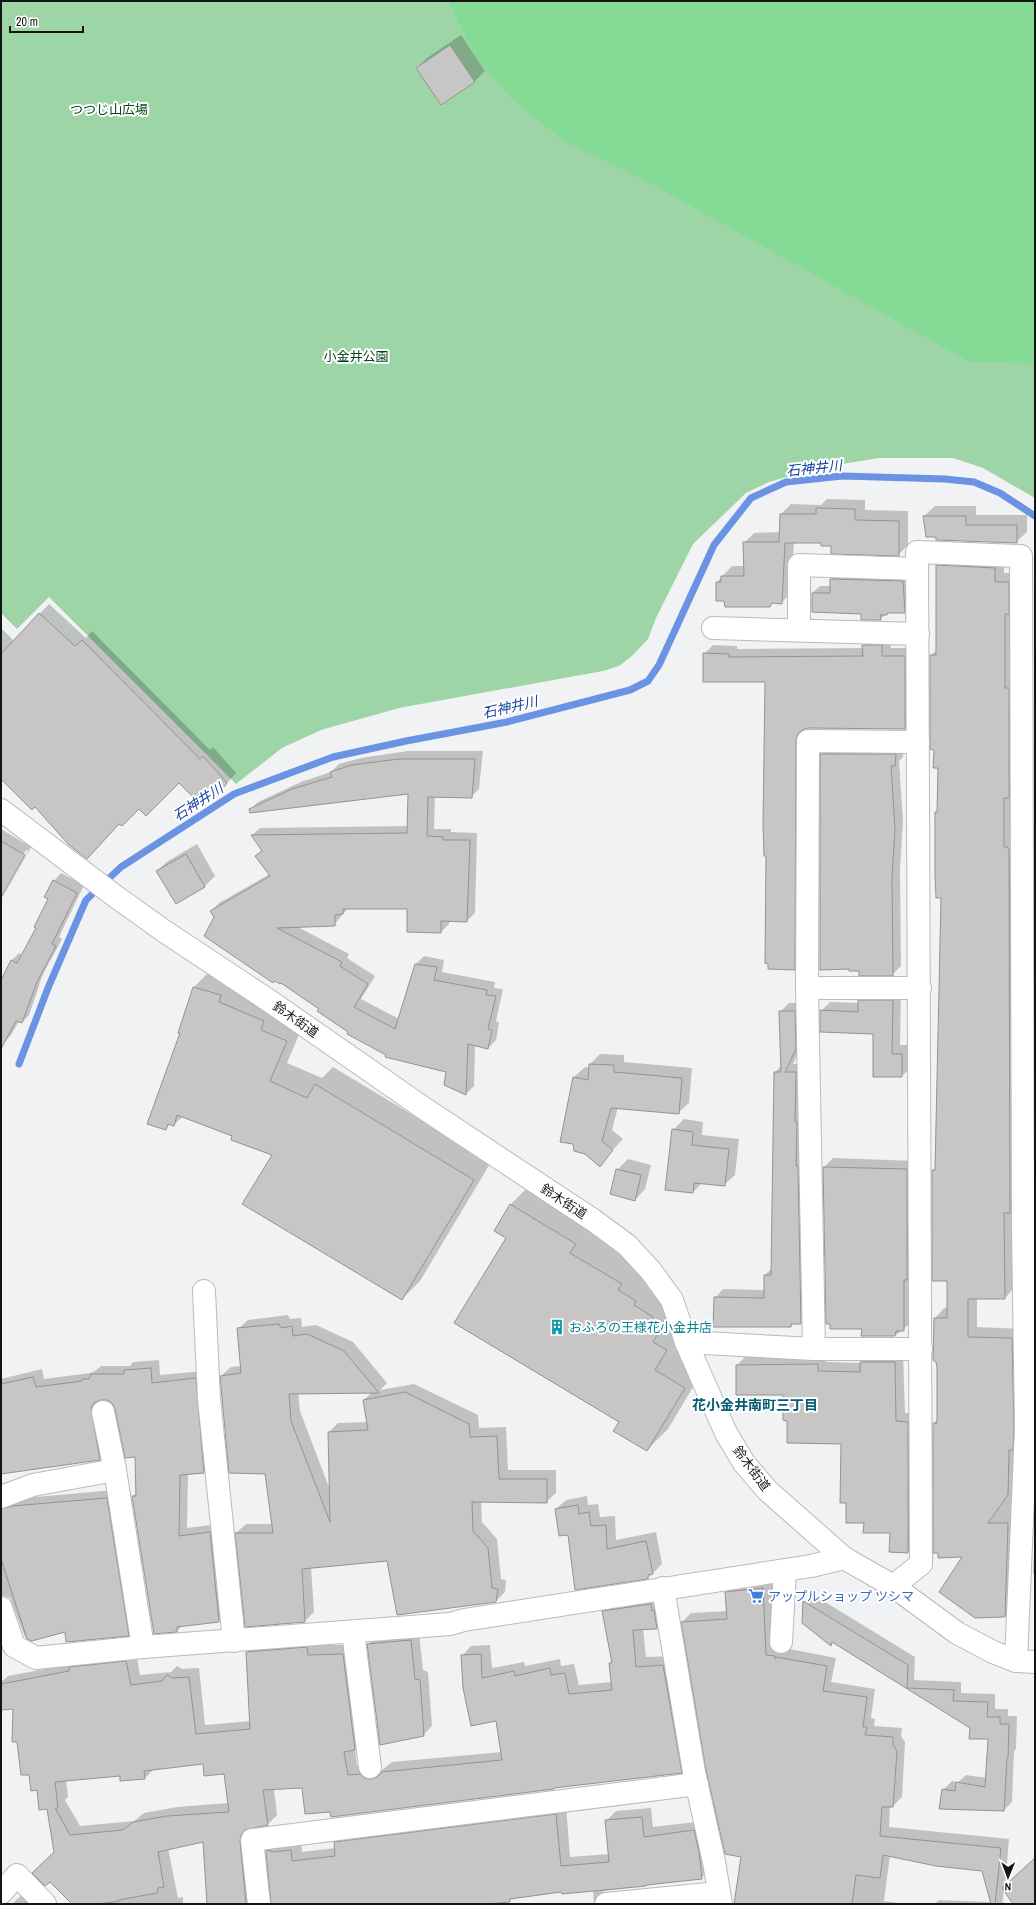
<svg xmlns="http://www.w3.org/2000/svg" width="1036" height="1905" font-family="'Archivo Narrow','Noto Sans JP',sans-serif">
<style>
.green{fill:#9ed5a7}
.forest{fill:#85db96}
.shadow{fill:#0003;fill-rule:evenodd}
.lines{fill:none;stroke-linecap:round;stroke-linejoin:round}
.stream{stroke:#6b93e3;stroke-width:7}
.building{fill:#c8c5c5;stroke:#959292;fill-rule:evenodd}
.minor-casing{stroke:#b9babc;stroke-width:24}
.tertiary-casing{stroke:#b9babc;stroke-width:24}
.minor{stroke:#fff;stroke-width:22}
.tertiary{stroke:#fff;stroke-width:22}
.labels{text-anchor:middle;stroke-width:4;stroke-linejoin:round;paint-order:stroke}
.park-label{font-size:13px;fill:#004419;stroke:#fff}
.street-label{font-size:13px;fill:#131414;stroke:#fff}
.culture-label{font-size:13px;fill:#0d838f;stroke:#fff;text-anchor:start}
.shop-label{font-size:13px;fill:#366cbe;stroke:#fff;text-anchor:start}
.water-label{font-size:14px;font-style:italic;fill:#1b43a0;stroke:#fff}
.neighbourhood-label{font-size:14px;font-weight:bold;fill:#065d73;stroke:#fff}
</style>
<rect width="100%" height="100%" fill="#f0f2f4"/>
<path class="green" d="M1 1H1035V498L983 468 953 458H879L818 468 769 482 746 493 693 544 656 618 648 639 632 656 619 666 603 671 399 708 321 730 282 748 236 784 49 597 17 629 1 613Z"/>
<path class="forest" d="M448 1H1035V364L968 361 641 178 565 142 514 101 476 58Z"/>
<g class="shadow">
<path d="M461 35 485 71 474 82 417 68 427 58Z"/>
<path d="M827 499 865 500V510L908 511V545L898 555 822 542H794L791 593 781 603 774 602 770 606 725 600 717 582 732 566H745L744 543 754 533 780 532 781 514 791 504 821 505Z"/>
<path d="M935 506H976V515H1027V532L1016 542 937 536 924 516Z"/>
<path d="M946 556 1004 558V573H1018L1014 1288 1005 1298H977V1327L1021 1329 1015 1607 1005 1616 964 1556 934 1423 938 1419 937 1362 934 1360 935 1318 944 1308H948V1280L933 1170 936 1167 942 897 936 813 938 811 939 767 935 749 931 655 937 650V566Z"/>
<path d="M838 572 910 574 911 605 904 612H889L880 619 812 593 820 586H831V579Z"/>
<path d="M49 604 86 638 92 631 210 750 213 747 236 773 215 797 179 782 139 808 36 805 4 780 1 783V628L14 641Z"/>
<path d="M872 637H890L891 648H913V720L905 728H804L803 960 794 969 767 855 766 681 704 654 713 645 737 646V649L863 648V645Z"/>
<path d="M830 746H904L903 757 899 761 903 820 900 869 901 966 893 974 821 754Z"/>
<path d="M408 751H483L479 789 471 797 435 796 434 829H451V832L477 833 475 913 467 921 449 920V924L441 932 408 908H348L334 925 296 926 349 954 347 958 375 976 361 999 399 1019 416 964 424 956 444 960 442 972 495 982 494 988 503 989 496 1021 499 1023 496 1040 488 1048 475 1045 474 1086 466 1094 445 1085 447 1072 387 1054 349 1032 215 917 212 911 219 903 270 874 256 856 262 850 252 835 260 828 408 826 409 793 250 810 258 802 301 782 331 772 339 764 361 758Z"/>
<path d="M1 829 31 847 1 901 28 851 26 850 1 895Z"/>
<path d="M197 844 215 876 205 886 176 903 157 871 168 861Z"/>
<path d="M61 873 84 885 59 937 62 939 43 974 29 1015 22 1022 19 1021 11 1035 4 1042 1 1040V982L12 960 19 953 23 955 38 928 54 881Z"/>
<path d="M212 969 304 1023 287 1063 322 1078 333 1067 491 1162 420 1281 402 1299 273 1154 233 1136 183 1116 174 1125 170 1124 166 1129 181 1033 179 1032 194 987Z"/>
<path d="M868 992H901L900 1045H910L911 1067 902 1076 874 1033 821 1011 830 1002 859 1003Z"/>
<path d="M789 1003H803L804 1040 793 1064H804L809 1314 801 1323H795L791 1326 715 1298 723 1289 765 1290V1275L772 1268 775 1072 782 1065 780 1012Z"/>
<path d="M600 1054 624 1055V1062L692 1068 689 1103 678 1113 618 1107 612 1130 623 1139 599 1165 574 1077 585 1067 590 1068V1064Z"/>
<path d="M684 1119 703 1122 702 1135 739 1139 735 1175 724 1185 702 1183 693 1192 673 1130Z"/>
<path d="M833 1158 916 1161 913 1321 895 1336 863 1328 824 1167Z"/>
<path d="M628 1159 651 1165 645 1189 635 1200 617 1170Z"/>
<path d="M531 1184 595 1223 590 1233 641 1264 687 1329 675 1349 705 1367 668 1429 647 1450 620 1422 507 1238 510 1205Z"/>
<path d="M288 1315 290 1319 301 1318 302 1327 316 1325 353 1342 387 1383 380 1390 414 1384 478 1415 479 1428 506 1427 508 1470H556V1493L546 1502 481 1501 482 1522 497 1539 501 1579 506 1580 505 1592 496 1601 388 1560 311 1567 314 1612 305 1621 236 1533 246 1524H273L266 1473 221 1376 231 1367 241 1366 238 1329 248 1320ZM298 1392H372L364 1400 368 1422 338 1423 329 1432 330 1490 300 1411Z"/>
<path d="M870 1353H903L905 1413H916L917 1543 908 1552 890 1551 891 1532 865 1522 847 1502 842 1443 788 1420 784 1394H737V1365L746 1356H826V1362L861 1363Z"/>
<path d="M159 1360 160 1375 204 1371 212 1464 204 1472 188 1473 187 1528 218 1524 227 1612 219 1621 183 1625 177 1631 133 1496 137 1492 136 1456 113 1403 108 1399 99 1400 108 1451 100 1459 1 1473V1379L42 1369 44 1379 90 1373 95 1371 101 1366H130L133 1362Z"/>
<path d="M115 1490 137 1627 128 1635 66 1630 32 1640 25 1637 10 1598 1 1595V1500Z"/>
<path d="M587 1496 588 1505 598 1504 600 1517 615 1516 616 1540 656 1532 662 1564 648 1578 568 1534 556 1509 566 1500Z"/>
<path d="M1035 1533V1573H1033Z"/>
<path d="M772 1580 774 1646 836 1658 831 1682 875 1689 871 1718 875 1719 874 1726 902 1728 901 1736 905 1742 902 1797 893 1806H890L889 1827 1009 1839 1005 1887 1035 1858V1904H1014L1004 1889 1003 1900 1001 1902H1004V1904H934L939 1900 991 1902 983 1870 890 1855 884 1901 906 1904H805L742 1856 682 1622 691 1613 728 1611 726 1592 735 1584Z"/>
<path d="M660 1594 666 1618 656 1628H643L646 1657 673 1656 691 1763 681 1772 556 1787 554 1788 331 1811 303 1787 274 1789 277 1815 267 1825 249 1828V1831L261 1904H208L204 1841 168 1848 178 1898 183 1897V1904H74L55 1852 47 1808 30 1773 14 1708 1 1709V1682L8 1676 136 1652 140 1675 171 1672 177 1666 182 1669 199 1668 205 1725 251 1721 248 1652 257 1642 316 1638 317 1645H353L364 1739 355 1749 357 1766 370 1764 375 1769 382 1770 392 1762 502 1752 497 1720 462 1656 471 1646 490 1645 492 1668 524 1662 525 1666 560 1659 561 1666 574 1664 579 1685 612 1682 610 1664 613 1661 603 1611 613 1602ZM203 1762 225 1773 228 1803 177 1807 144 1813 134 1821 80 1826 65 1800 68 1797 66 1780 120 1775 121 1780 145 1778 154 1769Z"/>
<path d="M812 1594 915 1657 914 1680 961 1682V1693L995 1694V1709H1008V1716H1017L1016 1749 1014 1751 1012 1802 1004 1810 943 1790 952 1781 958 1782 966 1775 987 1778 989 1738 833 1642 831 1645 804 1602Z"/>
<path d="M419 1632 423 1670 428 1672 432 1726 423 1735 368 1645 377 1636Z"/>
<path d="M566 1805 570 1857 609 1854 606 1821 616 1811 651 1808 653 1827 704 1821 711 1869 701 1878 604 1891 603 1895 608 1904H594L593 1890 562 1891 513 1897 510 1900 466 1904H271L267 1851 277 1842 301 1841 302 1852 335 1848V1843L345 1833Z"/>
<path d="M27 1890 40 1904H12L13 1903Z"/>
</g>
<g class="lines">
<path class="stream" d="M19 1064 48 988 86 900 121 867 234 794 333 757 406 741 507 722 630 690 648 681 659 665 714 545 751 498 786 482 842 476 945 479 974 482 1000 493 1035 516"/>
</g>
<g class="building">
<path d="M450 45 475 82 441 105 416 68Z"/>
<path d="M816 508 855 509V520L899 521V556L831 554V546H821V543H785L782 604 772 603 770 607H725L724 601H716V582H721V576H744L743 542H779L780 514H816Z"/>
<path d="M923 516H966V525H1017V543L936 540V537H926Z"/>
<path d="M936 565 995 568V582H1009V614H1005V688H1009V798H1004V847H1008L1009 851 1010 1213H1004L1005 1299H968V1337L1012 1338 1014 1428 1013 1450H1009L1008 1495 988 1523H1008L1005 1617 975 1618 939 1592 962 1557 938 1558V1553H933V1423H937V1367L936 1362 933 1360 934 1318H947V1281H932V1170H935L941 898H936L935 875V812H937L938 768H933L934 750 930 749V655H936Z"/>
<path d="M830 579 903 581 905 613H887V615H880L881 620H861V614L812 612V593H830Z"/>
<path d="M39 613 75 646 82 640 200 759 203 756 227 783 215 798 208 797 200 804 179 783 146 816 139 809 122 826 119 824 87 859 69 845 35 807 32 810 1 779V654Z"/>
<path d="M862 645H882V656H905V729L808 728 802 730 797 735 796 741 795 970 768 969V964L765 963 766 856H764L763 824 765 682H703V653L729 654V657L863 656Z"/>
<path d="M820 754H896L895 766H891L895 829 892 878 893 976H859V971H849V969L820 970Z"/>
<path d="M399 759H475L472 798 428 797 427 836 443 837V840H470L467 922 441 921V933L407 932V909H343V914L335 915V926L277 928 342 962 340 966 368 984 354 1007 395 1029 415 964 437 967 434 980 487 990 486 995 496 996 488 1029 492 1030 488 1049 468 1044 466 1095 444 1085 446 1072 385 1057 386 1055 347 1034 348 1032 317 1011 319 1009 281 983 280 984 275 981 273 983 204 936 214 917 210 911 270 876 255 856 262 851 251 835 407 833 408 794 250 813 249 809 292 789 332 777 330 772 352 765Z"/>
<path d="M1 841 25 855 1 898Z"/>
<path d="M186 854 205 887 176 904 156 871Z"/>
<path d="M53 880 77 893 52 944 56 946 37 982 22 1023 16 1021 1 1049V980L11 960 17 963 36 928 34 927 48 899 44 897Z"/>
<path d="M193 987 221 995 219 1002 264 1021 261 1030 287 1041 270 1081 307 1098 315 1084 474 1180 402 1300 242 1204 272 1155 231 1140 232 1136 177 1115 174 1126 168 1124 166 1130 147 1124 180 1033H178Z"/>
<path d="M858 1000H893L892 1054H902V1077H873V1034L820 1032V1010L858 1012Z"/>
<path d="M779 1011H795L796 1049 785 1072H796L795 1122H797L796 1166H798L801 1324H791V1327H713L714 1297 764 1298V1275H771L774 1072H781Z"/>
<path d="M589 1064 614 1065V1072L682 1078 679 1114 611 1108 602 1141 613 1150 600 1167 585 1154 574 1151 573 1144 560 1142 573 1077 588 1080Z"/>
<path d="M672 1129 693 1132 692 1145 729 1149 725 1186 694 1183 693 1193 665 1190Z"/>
<path d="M823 1167 907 1169V1280H904V1331H896L895 1336H861L862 1329H830V1324H826Z"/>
<path d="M616 1169 641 1175 635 1201 610 1194Z"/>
<path d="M510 1204 576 1244 570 1253 622 1284 618 1290 636 1301 634 1305 653 1317 649 1323 660 1330 653 1342 667 1350 655 1370 685 1388 647 1451 613 1431 619 1422 454 1323 506 1238 494 1231Z"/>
<path d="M279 1324 281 1328 292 1326 293 1336 307 1334 344 1351 379 1393 289 1394 291 1421 330 1522 328 1432 368 1430 363 1400 405 1392 469 1424 470 1437 497 1436 499 1479H547V1503L472 1502 473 1531 488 1548 492 1588 498 1589 496 1602 397 1615 387 1561 302 1569 305 1622 245 1627 235 1533H273L265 1474 229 1473 220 1376 241 1373 237 1328Z"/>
<path d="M860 1362H895L896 1421 908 1422V1553L889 1552 890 1533H863L864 1523H846V1503H840L841 1444 787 1443V1421L783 1420V1395H736V1365L818 1364V1371L860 1372Z"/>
<path d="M151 1368 152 1383 196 1378 204 1473 180 1475 179 1536 210 1532 219 1622 177 1627V1632L154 1634 132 1496H136L135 1457 125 1458 115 1409 112 1403 107 1400H100L94 1403 91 1408 100 1460 1 1474V1384L33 1377 36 1387 82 1381V1379H89L91 1374H124V1370Z"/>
<path d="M107 1498 129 1636 66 1642 65 1632 32 1641 27 1639 1 1559V1509L12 1506Z"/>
<path d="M578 1505 579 1514 589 1512 591 1526 606 1525 607 1549 646 1541 653 1574 648 1575V1579L575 1590 568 1535 559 1536 555 1509Z"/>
<path d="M763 1588 766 1655 775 1656V1659L776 1657 827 1666 823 1691 867 1697 863 1727H867L865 1735 893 1737V1745L897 1751 893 1807H882L880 1836 1001 1848 995 1904H991L982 1871 936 1866 883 1855 880 1878 856 1875 852 1904H734L741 1857 725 1854 706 1770 681 1622 727 1619 725 1592Z"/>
<path d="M803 1601 908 1665 907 1688 954 1690 953 1701 988 1702 987 1717H1000V1724H1009L1008 1758H1007L1004 1811 939 1809 942 1789 955 1791 956 1782 985 1787 988 1739H969L970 1728 832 1642 831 1646 802 1623Z"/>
<path d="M651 1604 652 1611 654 1610 657 1629 633 1630 636 1667 663 1665 682 1773 554 1788V1789L331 1817 330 1812 305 1814 302 1788 263 1790 268 1825 245 1830 241 1835 240 1841 246 1904H207L203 1842 158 1852 164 1887 158 1888 157 1893 119 1900V1901L99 1904H72L50 1882 45 1886 32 1873 54 1852 47 1809 39 1810 37 1790 31 1791 29 1775H21L17 1742H12L13 1709 1 1710V1684L69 1671V1667L126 1661 131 1685 162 1681 167 1675 172 1678 189 1677 196 1734 250 1729 246 1652 307 1647 308 1655 343 1654 355 1750 344 1752 348 1775 360 1774 365 1778 371 1779 377 1777 382 1772 502 1760 496 1721 471 1726 463 1688 461 1655 481 1654 482 1678 514 1671 515 1676 550 1668 551 1675 565 1673 569 1694 612 1690 609 1663H612L602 1611ZM203 1764 204 1776 224 1774 229 1812 167 1816 133 1822 123 1830 70 1835 55 1808H58L55 1782 120 1776V1781L145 1779 144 1771Z"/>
<path d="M411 1640 415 1679 420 1680 424 1736 380 1745 367 1644Z"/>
<path d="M556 1814 561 1866 609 1862 605 1820 642 1817 644 1837 694 1830 699 1852 702 1879 646 1885V1886L562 1894 561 1892 510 1899V1902L487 1904H271L266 1851 271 1850V1852L291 1850 292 1861 335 1856 334 1842Z"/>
<path d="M1035 1858V1904H1013L1002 1888Z"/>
</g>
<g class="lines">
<defs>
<g id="minor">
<path d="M713 628 918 634"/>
<path d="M799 630V565L917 569"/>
<path d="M807 988H920"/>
<path d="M204 1291 209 1399 234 1641"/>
<path d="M686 1342 814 1349H921"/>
<path d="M814 1349 807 988 808 741 918 742"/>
<path d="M115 1470 143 1647"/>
<path d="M1 1497 33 1485 115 1470 103 1412"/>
<path d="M893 1586 921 1564 917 552 1021 556 1023 1228 1026 1428 1016 1661"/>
<path d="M663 1588 694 1772 714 1862 721 1904"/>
<path d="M1 1608 14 1646 36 1658 143 1647 450 1624 464 1620 811 1566 844 1558"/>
<path d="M353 1632 370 1767"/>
<path d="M781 1642 785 1570"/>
<path d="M1 1893 17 1875 45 1904"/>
<path d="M259 1904 252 1840 697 1784"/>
<path d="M606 1904 718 1893"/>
</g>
<path id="tertiary" d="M1 810 115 896 164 931 271 1002 425 1109 593 1220 627 1245 651 1271 672 1300 686 1342 726 1433 744 1463 768 1491 844 1558 893 1586 957 1633 993 1652 1016 1661 1035 1662"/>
</defs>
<use href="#minor" class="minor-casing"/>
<use href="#tertiary" class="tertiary-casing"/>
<use href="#minor" class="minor"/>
<use href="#tertiary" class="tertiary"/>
</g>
<defs>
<symbol id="building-bare" viewBox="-9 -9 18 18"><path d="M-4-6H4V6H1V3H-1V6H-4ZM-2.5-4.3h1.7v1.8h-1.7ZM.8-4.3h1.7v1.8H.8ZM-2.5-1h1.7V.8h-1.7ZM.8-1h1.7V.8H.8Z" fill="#0f9aa8" stroke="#fff" stroke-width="2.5" paint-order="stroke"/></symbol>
<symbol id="supermarket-bare" viewBox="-9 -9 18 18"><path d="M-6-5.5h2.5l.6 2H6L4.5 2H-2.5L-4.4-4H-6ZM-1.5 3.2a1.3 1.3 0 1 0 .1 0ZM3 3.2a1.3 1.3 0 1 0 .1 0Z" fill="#3f7fe0" stroke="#fff" stroke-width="2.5" paint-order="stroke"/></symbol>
</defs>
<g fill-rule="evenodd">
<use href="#building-bare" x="546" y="1316" width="22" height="22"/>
<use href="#supermarket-bare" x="745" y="1585" width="22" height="22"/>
</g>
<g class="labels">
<g class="park-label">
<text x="109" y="114">つつじ山広場</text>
<text x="356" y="361">小金井公園</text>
</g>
<g class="street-label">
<text transform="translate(296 1019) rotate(35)" y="5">鈴木街道</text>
<text transform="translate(564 1201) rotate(33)" y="5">鈴木街道</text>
<text transform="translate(752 1468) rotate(53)" y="5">鈴木街道</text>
</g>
<g class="culture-label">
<text x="569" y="1332">おふろの王様花小金井店</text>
</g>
<g class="shop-label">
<text x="768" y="1601">アップルショップ ツシマ</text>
</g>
<g class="water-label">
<text transform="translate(814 468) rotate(-6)" y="5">石神井川</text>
<text transform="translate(510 707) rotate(-13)" y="5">石神井川</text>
<text transform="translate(198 802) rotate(-33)" y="5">石神井川</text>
</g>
<g class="neighbourhood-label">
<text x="755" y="1410">花小金井南町三丁目</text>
</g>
</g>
<rect width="1036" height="1905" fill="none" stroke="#131414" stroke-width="4"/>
<g transform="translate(1008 1877) rotate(181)" stroke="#ffffff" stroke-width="3" paint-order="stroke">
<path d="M0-3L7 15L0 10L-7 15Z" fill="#131414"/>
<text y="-6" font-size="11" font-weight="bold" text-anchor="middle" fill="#131414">N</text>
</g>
<path d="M10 26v6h73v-6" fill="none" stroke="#131414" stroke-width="2"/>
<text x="16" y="26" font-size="12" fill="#131414" stroke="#ffffff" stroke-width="3" paint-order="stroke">20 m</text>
</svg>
